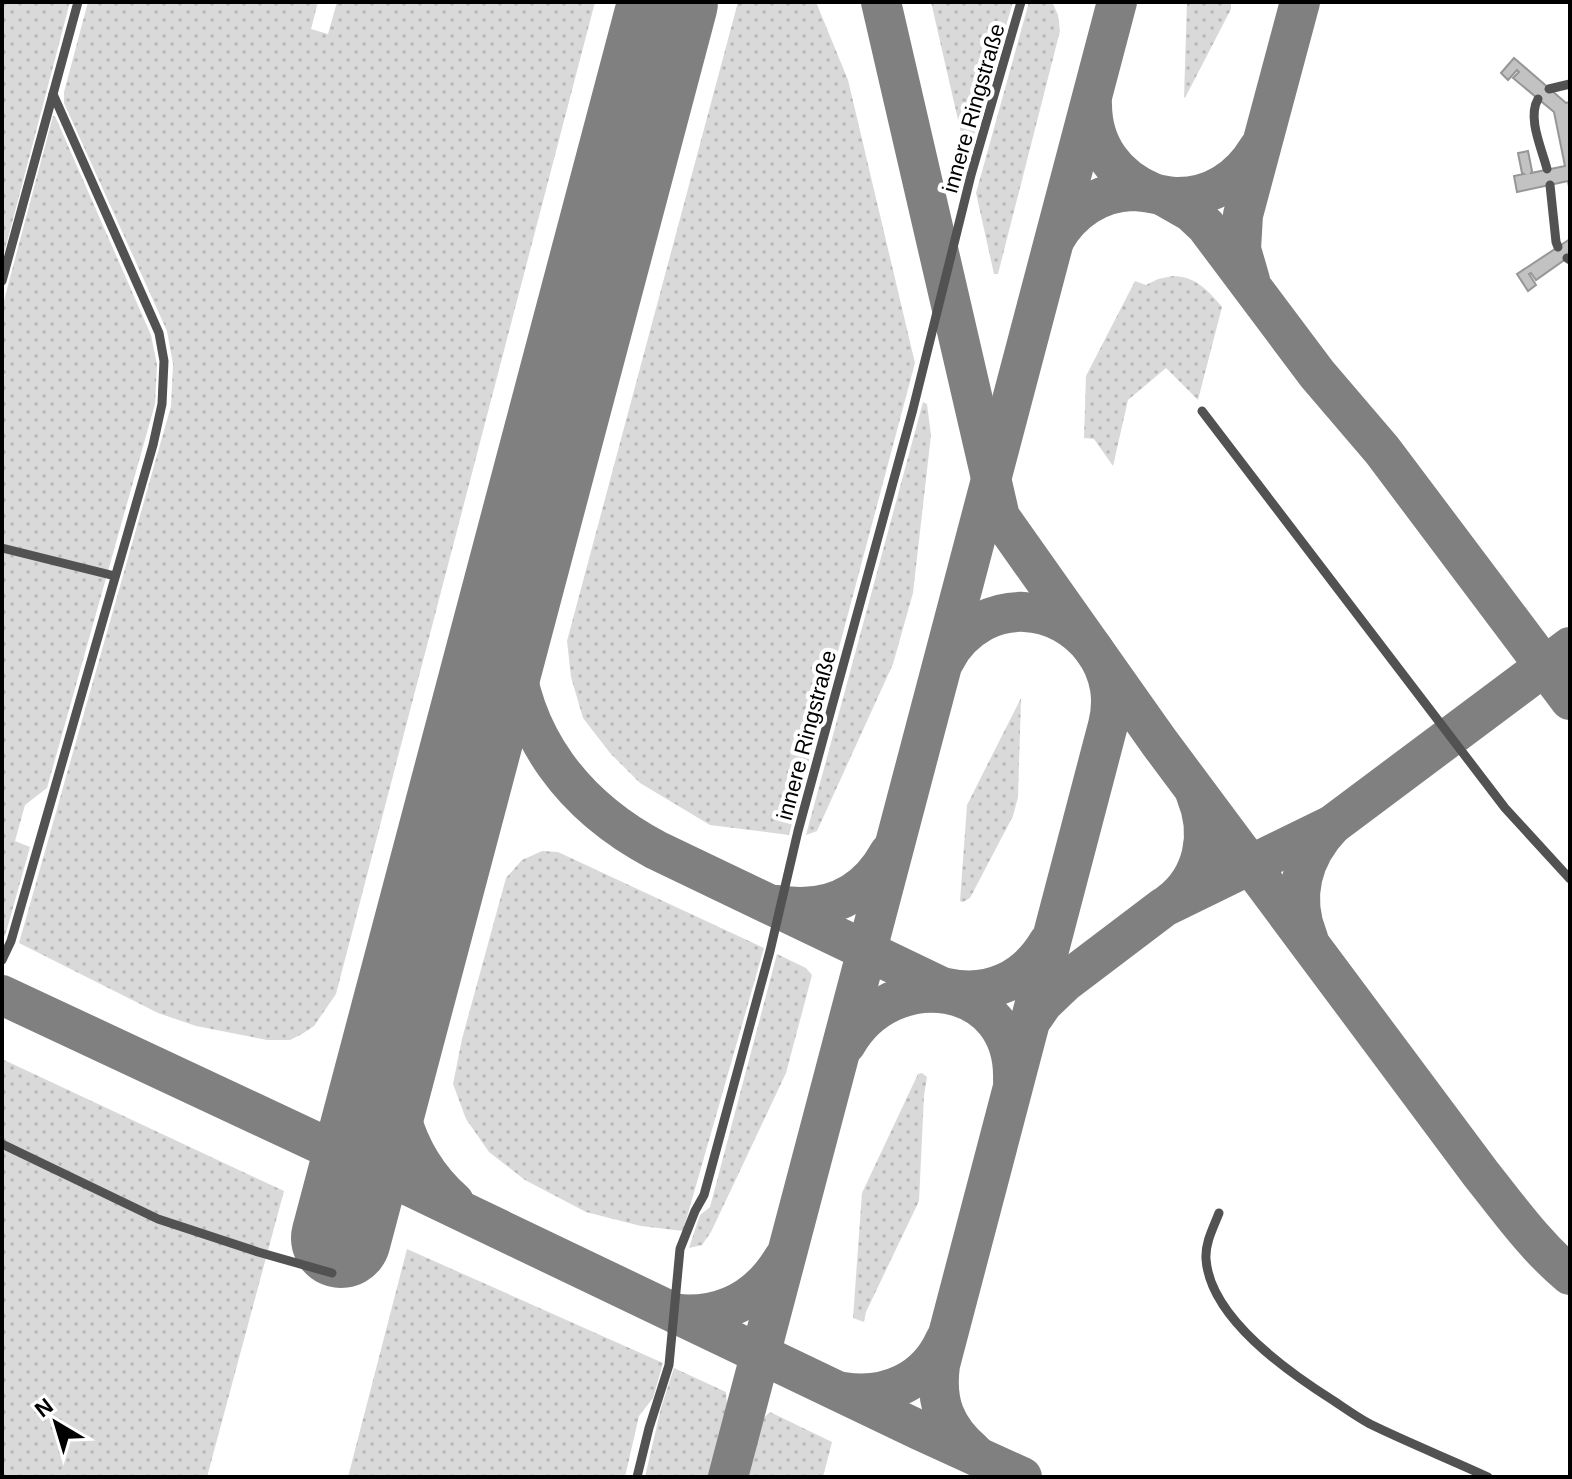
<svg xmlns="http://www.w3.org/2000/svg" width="1572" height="1479" font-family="Helvetica,sans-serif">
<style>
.grass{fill:url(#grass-dots)}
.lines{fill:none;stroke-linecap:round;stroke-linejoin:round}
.taxiway{stroke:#808080;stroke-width:40}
.runway{stroke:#808080;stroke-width:100}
.building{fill:#c2c2c2;stroke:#969696;stroke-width:2}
.service{stroke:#525252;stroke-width:9}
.labels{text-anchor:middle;stroke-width:8;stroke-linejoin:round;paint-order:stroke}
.street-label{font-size:22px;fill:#000;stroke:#fff}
</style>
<defs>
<pattern id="grass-dots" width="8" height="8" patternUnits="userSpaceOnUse" patternTransform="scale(2)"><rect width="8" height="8" fill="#d9d9d9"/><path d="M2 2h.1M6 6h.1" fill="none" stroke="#b8b8b8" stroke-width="1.8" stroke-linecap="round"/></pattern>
</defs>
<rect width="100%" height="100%" fill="#fff"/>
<g class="grass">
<path d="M2 2H70L2 261Z"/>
<path d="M88 2H318L311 29 328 34 337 2H595L336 994 314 1026 302 1034 290 1040H267L196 1026 158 1013 19 943 171 406 173 364 167 331 64 103V92Z"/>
<path d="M738 2H816L848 80 915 363 789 835 710 825 640 783 610 753 583 718 571 677 567 641Z"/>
<path d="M931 2H1013L967 159Z"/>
<path d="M1029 2H1052L1058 15 1060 31 998 274H994L976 193Z"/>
<path d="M1187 2H1231V9L1185 98 1184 97Z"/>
<path d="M53 116H55L151 335 157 365 155 404 47 788 25 805 15 841 30 847 5 936 2 935V377L5 375 2 374V308Z"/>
<path d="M1173 276C1195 276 1209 291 1222 307L1198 400 1166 368 1128 400 1113 466 1094 439 1084 438 1086 376 1135 281 1146 285 1158 279Z"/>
<path d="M923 402 927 404 931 435 913 593 893 664 817 831 806 835Z"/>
<path d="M1021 698 1018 797 1013 816 970 898 963 902 960 901 967 805Z"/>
<path d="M542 851 558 852 764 948 683 1231 641 1226 586 1212 525 1180 489 1152 466 1119 453 1084 462 1039 506 878 522 860Z"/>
<path d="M777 954 806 968 812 975 786 1073 711 1232 702 1245 689 1248 700 1215 710 1207Z"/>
<path d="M2 1059 284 1191 207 1477H2Z"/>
<path d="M922 1073 927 1077 924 1096 919 1201 866 1312 864 1322 853 1318 862 1193 918 1074Z"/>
<path d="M407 1249 663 1363 653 1398 639 1416 625 1477H348Z"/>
<path d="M674 1368 726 1392 728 1416 714 1477H645L661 1408Z"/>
<path d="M770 1412 832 1442 823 1477H743L755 1430 760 1421Z"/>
</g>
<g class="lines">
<g class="taxiway">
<path d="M881 2 1000 517 1159 742 1481 1174C1509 1209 1535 1246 1570 1275"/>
<path d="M1092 104C1092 146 1115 177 1153 193"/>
<path d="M1163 196 1191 212 1206 226 1317 374 1382 450 1570 700"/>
<path d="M1055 239C1071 211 1099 192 1132 191 1147 191 1161 196 1175 197 1211 198 1240 179 1258 149"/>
<path d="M1250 280 1241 249 1243 215 1300 2"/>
<path d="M523 551C517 581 511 612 513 643 519 737 575 807 656 850L965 998"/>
<path d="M945 660C953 643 967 630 983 621 1037 594 1100 630 1110 688 1112 701 1111 713 1108 725L940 1365C935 1402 945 1428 973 1452"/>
<path d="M1170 903C1204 877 1212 833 1196 795"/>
<path d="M778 905C826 913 865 897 889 853"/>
<path d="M1308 938C1291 897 1302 856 1332 825"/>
<path d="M947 988C989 997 1026 980 1048 943"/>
<path d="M2 995 361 1163 919 1430 1022 1477"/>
<path d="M400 1015C384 1083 400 1154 454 1202"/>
<path d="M1034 1016 1043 1003 1065 982 1164 907 1332 825 1570 647"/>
<path d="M846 1044C891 964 1016 979 1013 1080"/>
<path d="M677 1314C723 1318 759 1299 783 1259"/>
<path d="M843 1392C886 1399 927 1381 945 1340"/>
<path d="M728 1477 1117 2"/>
</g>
<path class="runway" d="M341 1238 668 2"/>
</g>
<g class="building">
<path d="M1514 58 1566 103 1570 102V192L1568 181 1517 192 1514 176 1524 174 1522 173 1518 153 1528 151 1532 171 1531 173 1565 166 1554 112 1513 78 1519 72 1517 70 1508 80 1501 73Z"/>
<path d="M1570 239V256L1536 280 1531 273 1529 274 1536 285 1528 291 1517 274Z"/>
</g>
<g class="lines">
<g class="service">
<path d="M1549 89 1570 84"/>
<path d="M1538 99C1527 118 1542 149 1547 169"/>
<path d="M1550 185 1556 242 1558 247"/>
<path d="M1567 258 1570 260"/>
<path d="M2 281 53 94"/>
<path d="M1202 411 1505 808 1570 879"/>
<path d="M2 548 115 576"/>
<path d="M2 960 11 941 153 445 162 404 164 361 159 333 53 94 78 2"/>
<path d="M2 1144 158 1219 258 1252 332 1273"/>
<path d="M1219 1213C1213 1228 1205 1243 1206 1259 1210 1318 1288 1372 1334 1401 1346 1409 1357 1417 1370 1424 1409 1443 1449 1459 1488 1477"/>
<path d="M637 1477 649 1428 669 1365 680 1249 695 1211 704 1195 770 951 798 831 913 409 971 175 1021 2"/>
</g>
</g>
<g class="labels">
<g class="street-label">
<text transform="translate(973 108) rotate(-74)" y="8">innere Ringstraße</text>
<text transform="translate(806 735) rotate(-75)" y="8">innere Ringstraße</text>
</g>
</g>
<rect width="1572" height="1479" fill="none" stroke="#000000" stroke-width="8"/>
<g transform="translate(56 1423) rotate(322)" stroke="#ffffff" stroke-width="6" paint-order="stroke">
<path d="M0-6L14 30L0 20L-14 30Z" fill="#000000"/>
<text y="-12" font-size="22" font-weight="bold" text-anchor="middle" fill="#000000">N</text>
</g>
</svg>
